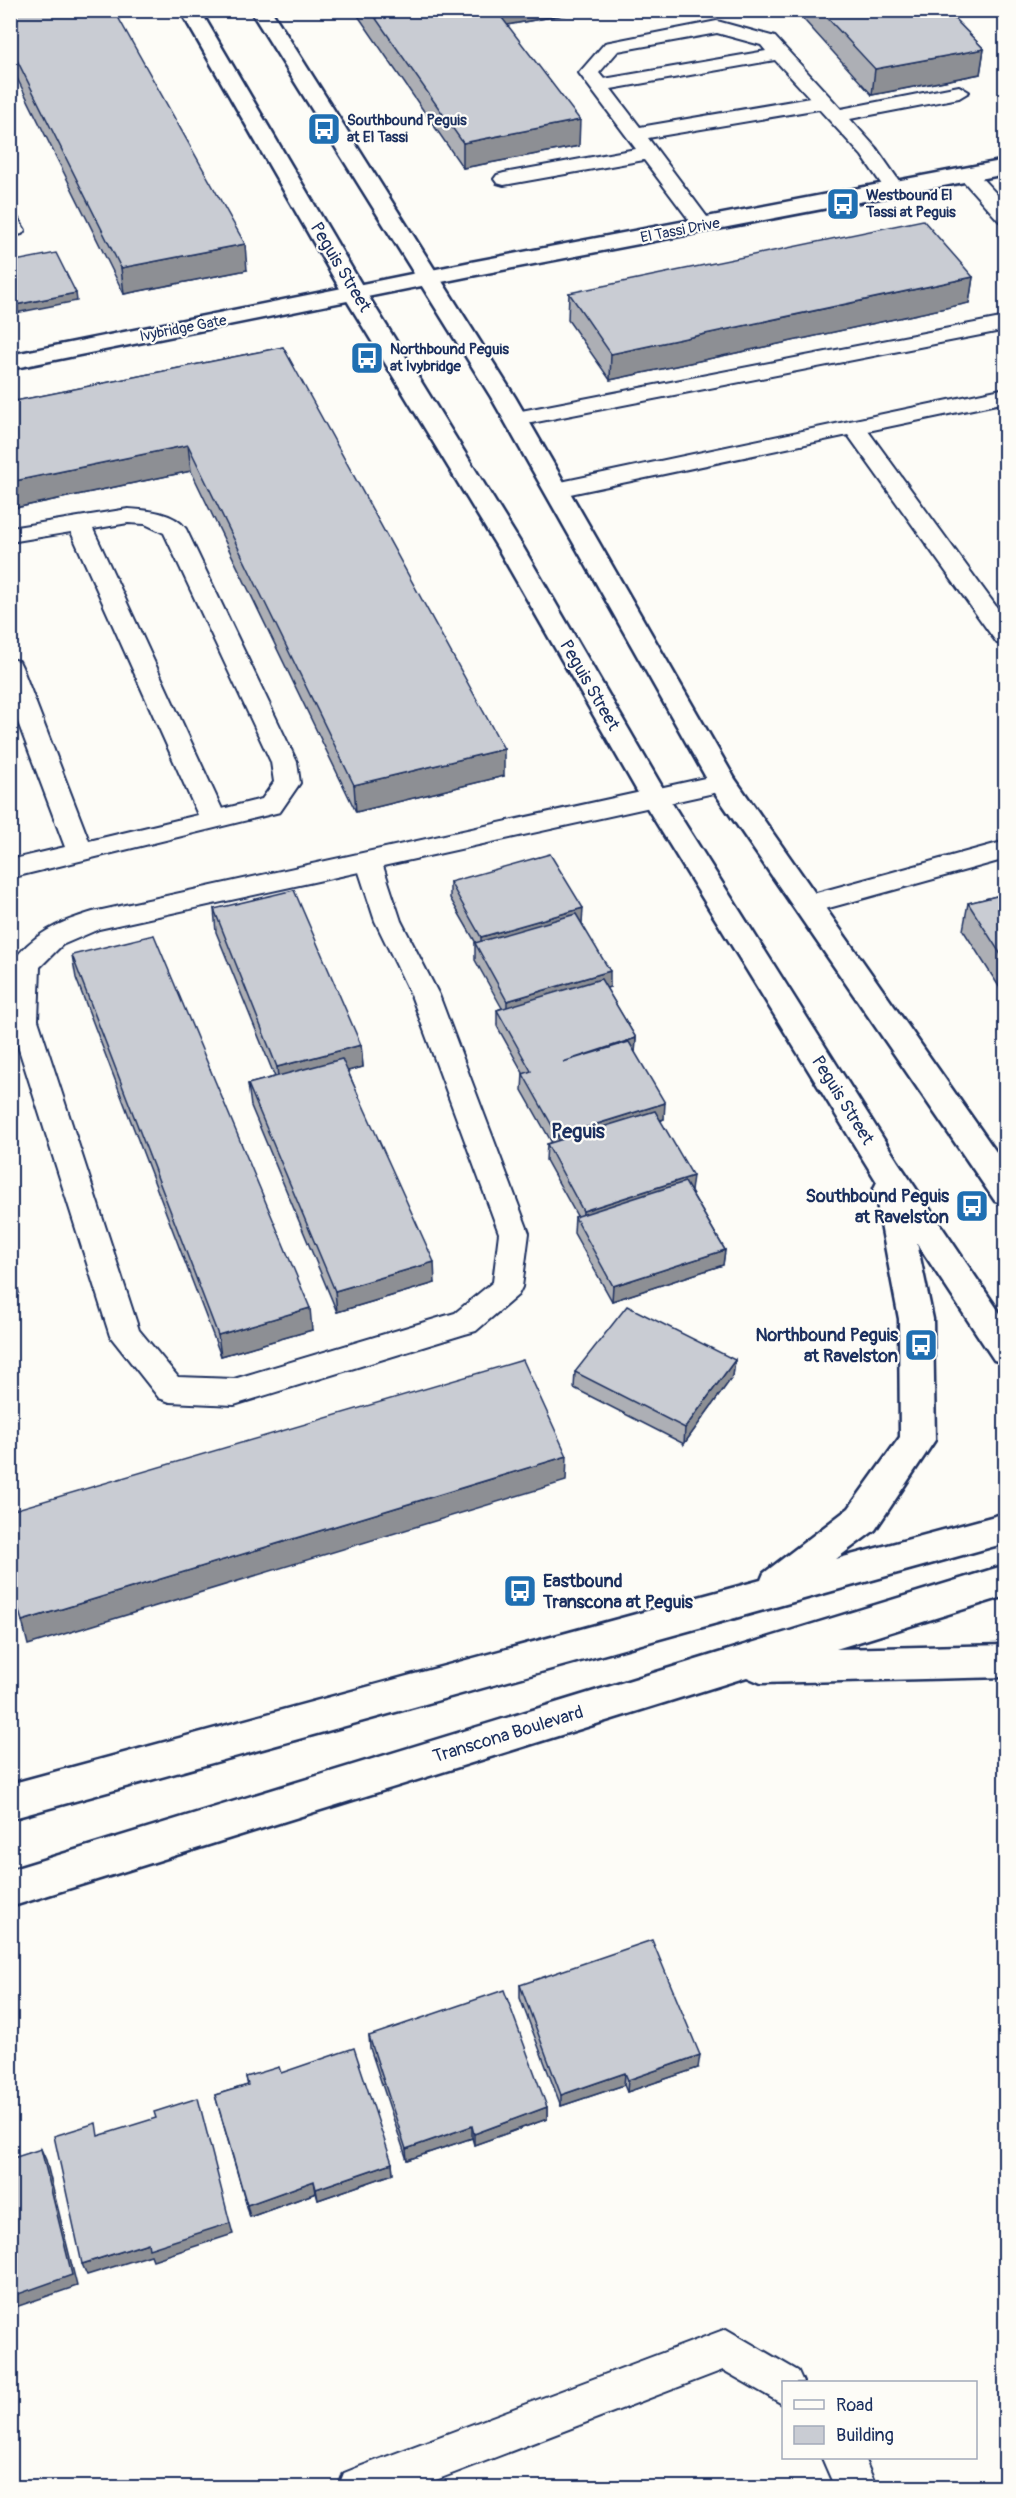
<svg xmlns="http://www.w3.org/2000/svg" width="1016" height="2498" font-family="Pangolin,sans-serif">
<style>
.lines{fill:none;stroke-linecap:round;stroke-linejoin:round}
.service-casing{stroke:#1b2f5e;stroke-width:4}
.minor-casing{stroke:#1b2f5e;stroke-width:5}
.tertiary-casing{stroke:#1b2f5e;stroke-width:5}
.service{fill:#fdfcf7;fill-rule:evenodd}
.minor{fill:#fdfcf7;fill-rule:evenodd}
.tertiary{fill:#fdfcf7;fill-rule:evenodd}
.wall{fill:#adafb5;stroke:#1b2f5e;stroke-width:1.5}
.shaded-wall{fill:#8d8f94;stroke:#1b2f5e;stroke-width:1.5}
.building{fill:#c9ccd3;stroke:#1b2f5e;stroke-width:1.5}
.labels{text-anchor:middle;stroke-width:4.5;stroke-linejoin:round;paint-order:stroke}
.far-poi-label{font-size:15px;font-weight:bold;fill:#1b2f5e;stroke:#fdfcf7;text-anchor:start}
.far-street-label{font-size:15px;fill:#1b2f5e;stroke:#fdfcf7}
.street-label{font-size:18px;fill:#1b2f5e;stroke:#fdfcf7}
.poi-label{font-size:18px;font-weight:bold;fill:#1b2f5e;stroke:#fdfcf7;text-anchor:end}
.neighbourhood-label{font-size:20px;font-weight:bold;fill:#1b2f5e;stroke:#fdfcf7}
</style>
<rect width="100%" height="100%" fill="#fdfcf7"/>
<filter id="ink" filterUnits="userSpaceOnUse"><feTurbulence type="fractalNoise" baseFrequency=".0167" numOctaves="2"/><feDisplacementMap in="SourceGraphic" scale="12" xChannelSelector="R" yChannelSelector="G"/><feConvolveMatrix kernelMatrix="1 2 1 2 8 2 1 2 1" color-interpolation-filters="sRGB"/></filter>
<g filter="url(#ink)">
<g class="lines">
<defs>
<g id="service">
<path d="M996 10H1006V16Z"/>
<path d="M717 21 775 37 841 109 959 86 969 92 959 98 850 119 876 148 904 188 901 192H887L862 156 819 109 648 138 713 225 710 229H696L644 160 504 185 497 183 494 179 497 175 504 173 636 149 579 73 605 43ZM717 33 761 45 766 51 604 79 599 73 618 51ZM775 60 810 98 640 127 611 89Z"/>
<path d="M968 169 975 171 1006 204V223L999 221 958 175 961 171Z"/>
<path d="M10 215 17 217 25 230 22 234 10 237Z"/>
<path d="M1006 317V330L516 426 508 424 505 419 508 414 516 412Z"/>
<path d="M1006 388V402L868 431 1006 620V646L997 643 848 435 556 497 548 495 545 490 548 485 556 483Z"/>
<path d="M128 509C147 510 174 512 186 529L297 762 300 783 280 812 10 878V860L65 847 10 701V659L19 661 22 667 89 841 198 815 71 532 10 542V528ZM128 523 145 524 164 533 271 762 274 782 262 799 222 809 93 529Z"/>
<path d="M723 774 732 777 736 783 732 789 383 866 401 921 439 995 529 1233 522 1287 518 1295 476 1331 465 1334 234 1405 170 1402 159 1398 110 1336 10 1021 12 964C29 935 62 921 93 912ZM359 872 375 921 411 995 499 1233 493 1282 455 1313 234 1379 178 1377 139 1330 38 1020 40 967 62 945 99 929Z"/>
<path d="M1006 841V859L807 914 798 912 794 905 798 898Z"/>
<path d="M726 2329 798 2371 803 2382H784V2405L723 2370 415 2488H338L344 2473 359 2467Z"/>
<path d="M822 2458H864L877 2488H835Z"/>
</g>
<path id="minor" d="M1006 160V174L471 276 10 369V355L471 262Z"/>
<g id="tertiary">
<path d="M180 10H200L367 294 523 547 668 797 898 1162 1006 1322V1363L994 1360 917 1243 933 1319 935 1440 875 1530 836 1559 1006 1513V1543L10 1819V1784L761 1580 764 1573 849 1508 900 1437 899 1319 874 1188 877 1182 641 798 497 547 343 294Z"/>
<path d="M250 10H271L515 397 735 779 1006 1166V1204L995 1201 713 790 491 397Z"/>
<path d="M1006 1565V1596L836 1649 1006 1645V1677L761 1683 747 1677 10 1907V1870Z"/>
</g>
</defs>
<use href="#service" class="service-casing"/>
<use href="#minor" class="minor-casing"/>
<use href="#tertiary" class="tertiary-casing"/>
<use href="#service" class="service"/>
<use href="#minor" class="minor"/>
<use href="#tertiary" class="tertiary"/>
</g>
<g class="wall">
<path d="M10 10 247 270 124 294 10 64Z"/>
<path d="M354 10H579V12L507 25 579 146 463 168Z"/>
<path d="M795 10H946L984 49 980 74 872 95Z"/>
<path d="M973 277 969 303 610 380 568 320 569 293Z"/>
<path d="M283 347 504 776 356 812 191 471 10 509V402Z"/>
<path d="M450 882 582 924 610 987 606 988 636 1038 635 1053 664 1119 660 1121 691 1191V1192L725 1250 723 1265 612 1301 574 1233 575 1217 577 1216 546 1160 547 1144 552 1143 522 1090 523 1073 497 1026V1010L502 1008 475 960V943H476L450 898Z"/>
<path d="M1005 894V996L963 930 968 903Z"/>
<path d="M214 909 361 1045 363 1067 348 1071 435 1283 337 1312 251 1106 248 1084 275 1077 216 932Z"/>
<path d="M72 955 312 1330 221 1356 76 978Z"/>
<path d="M735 1360 733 1376 684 1444 574 1388 575 1372Z"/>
<path d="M520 1985 698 2068 627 2092 624 2085 561 2106 520 1998Z"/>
<path d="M369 2036 547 2107V2119L474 2145 472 2138 407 2160 370 2048Z"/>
<path d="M281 2073 392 2163 393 2174 318 2200 316 2193 250 2217 215 2095 248 2085 246 2077Z"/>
</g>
<g class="shaded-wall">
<path d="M490 10H579V12L490 28Z"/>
<path d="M984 49 980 74 872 95 875 69Z"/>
<path d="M580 120 579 146 463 168V143Z"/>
<path d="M245 244 247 270 124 294 121 268Z"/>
<path d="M973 277 969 303 610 380 611 354Z"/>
<path d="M76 293 77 301 10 314V306Z"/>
<path d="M188 445 191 471 10 509V482Z"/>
<path d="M504 749V776L356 812 354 785Z"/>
<path d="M583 908 582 924 481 953V937Z"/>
<path d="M610 971V987L507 1017V1001Z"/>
<path d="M636 1038 635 1054 563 1062Z"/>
<path d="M361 1045 363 1067 279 1089 277 1067Z"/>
<path d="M665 1103 664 1119 557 1152 558 1136Z"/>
<path d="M693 1176 691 1191 582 1226 583 1211Z"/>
<path d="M725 1250 723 1265 612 1301 613 1286Z"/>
<path d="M434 1262 435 1283 337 1312 335 1291Z"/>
<path d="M14 1272 19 1293 10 1295V1273Z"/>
<path d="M310 1308 312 1330 221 1356 218 1335Z"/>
<path d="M735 1360 733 1376 684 1444 685 1428Z"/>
<path d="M567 1456 566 1481 28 1645 22 1621Z"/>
<path d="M700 2055 698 2068 627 2092 628 2080Z"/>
<path d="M625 2073 624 2085 561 2106V2095Z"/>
<path d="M547 2107V2119L474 2145V2134Z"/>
<path d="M472 2126V2138L407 2160 406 2149Z"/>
<path d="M41 2149 46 2160 77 2286 10 2309V2297Z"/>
<path d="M392 2163 393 2174 318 2200 316 2189Z"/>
<path d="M314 2181 316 2193 250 2217 247 2205Z"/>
<path d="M230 2223 233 2234 153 2260 151 2255 87 2275 82 2264 148 2243Z"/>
</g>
<g class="building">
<path d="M10 10H114L245 244 121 268 10 46Z"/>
<path d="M370 10H496L580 120 463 143Z"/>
<path d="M820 10H946L984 49 875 69Z"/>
<path d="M923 220 973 277 611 354 569 293Z"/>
<path d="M56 253 76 293 10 306V262Z"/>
<path d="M283 347 504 749 354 785 188 445 10 482V402Z"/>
<path d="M550 854 583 908 481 937 450 882Z"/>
<path d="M294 890 361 1045 277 1067 214 909Z"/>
<path d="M1005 894V961L968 903Z"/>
<path d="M576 914 610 971 507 1001 475 943Z"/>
<path d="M154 935 310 1308 218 1335 72 955Z"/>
<path d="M601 979 636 1038 563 1062 629 1042 665 1103 558 1136 523 1074 531 1071 497 1010Z"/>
<path d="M342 1059 434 1262 335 1291 248 1084Z"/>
<path d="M655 1111 693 1176 583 1211 547 1144Z"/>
<path d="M685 1182 725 1250 613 1286 575 1217Z"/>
<path d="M10 1259 14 1272 10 1273Z"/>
<path d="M627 1306 735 1360 685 1428 575 1372Z"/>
<path d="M523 1360 567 1456 22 1621 10 1582V1511Z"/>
<path d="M652 1940 700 2055 628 2080 625 2073 561 2095 520 1985Z"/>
<path d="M504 1990 547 2107 474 2134 472 2126 406 2149 369 2036Z"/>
<path d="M354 2048 392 2163 316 2189 314 2181 247 2205 215 2095 248 2085 246 2077 279 2067 281 2073Z"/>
<path d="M198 2098 230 2223 149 2249 148 2243 82 2264 54 2136 96 2123 98 2136 156 2118 154 2112Z"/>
<path d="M41 2149 72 2275 10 2297V2159Z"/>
</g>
</g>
<defs>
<symbol id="bus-square" viewBox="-11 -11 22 22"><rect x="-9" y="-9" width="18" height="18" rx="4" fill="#1f6fb2" stroke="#fdfcf7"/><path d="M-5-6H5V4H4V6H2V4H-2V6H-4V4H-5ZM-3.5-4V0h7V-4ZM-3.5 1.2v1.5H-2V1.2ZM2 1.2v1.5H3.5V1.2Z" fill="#fff"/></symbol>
</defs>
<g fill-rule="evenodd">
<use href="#bus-square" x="305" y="110" width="38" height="38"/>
<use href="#bus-square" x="824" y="185" width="38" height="38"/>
<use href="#bus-square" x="348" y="339" width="38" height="38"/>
<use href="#bus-square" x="953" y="1187" width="38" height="38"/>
<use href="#bus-square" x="902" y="1326" width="38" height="38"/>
<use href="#bus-square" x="501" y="1572" width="38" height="38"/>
</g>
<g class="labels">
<g class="far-poi-label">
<text x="347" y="125">Southbound Peguis<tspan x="347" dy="17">at El Tassi</tspan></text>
<text x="866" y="200">Westbound El<tspan x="866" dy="17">Tassi at Peguis</tspan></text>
<text x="390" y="354">Northbound Peguis<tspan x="390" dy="17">at Ivybridge</tspan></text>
</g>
<g class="far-street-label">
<text transform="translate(680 230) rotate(-11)" y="5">El Tassi Drive</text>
<text transform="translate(183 328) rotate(-11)" y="5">Ivybridge Gate</text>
</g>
<g class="street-label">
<text transform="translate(341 267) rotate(59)" y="6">Peguis Street</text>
<text transform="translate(590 685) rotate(60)" y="6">Peguis Street</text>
<text transform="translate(843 1100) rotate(58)" y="6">Peguis Street</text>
<text transform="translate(508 1734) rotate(-17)" y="6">Transcona Boulevard</text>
</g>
<g class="poi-label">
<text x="949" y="1202">Southbound Peguis<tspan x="949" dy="21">at Ravelston</tspan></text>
<text x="898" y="1341">Northbound Peguis<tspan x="898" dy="21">at Ravelston</tspan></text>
<text x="543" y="1587" text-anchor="start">Eastbound<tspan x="543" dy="21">Transcona at Peguis</tspan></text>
</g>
<g class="neighbourhood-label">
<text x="578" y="1138">Peguis</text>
</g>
</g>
<rect width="1016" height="2498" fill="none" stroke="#fdfcf7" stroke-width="36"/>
<rect x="18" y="18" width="980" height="2462" fill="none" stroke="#1b2f5e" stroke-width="2" filter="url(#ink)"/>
<rect x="782" y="2381" width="195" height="78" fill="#fdfcf7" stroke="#a3aaba" stroke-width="1.5"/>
<rect x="794" y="2400" width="30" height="9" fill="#fdfcf7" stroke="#a3aaba" stroke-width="1.5"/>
<text x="836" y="2411" font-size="18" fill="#1b2f5e">Road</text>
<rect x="794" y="2426" width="30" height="18" fill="#c9ccd3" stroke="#a3aaba" stroke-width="1.5"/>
<text x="836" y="2441" font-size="18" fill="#1b2f5e">Building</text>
</svg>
